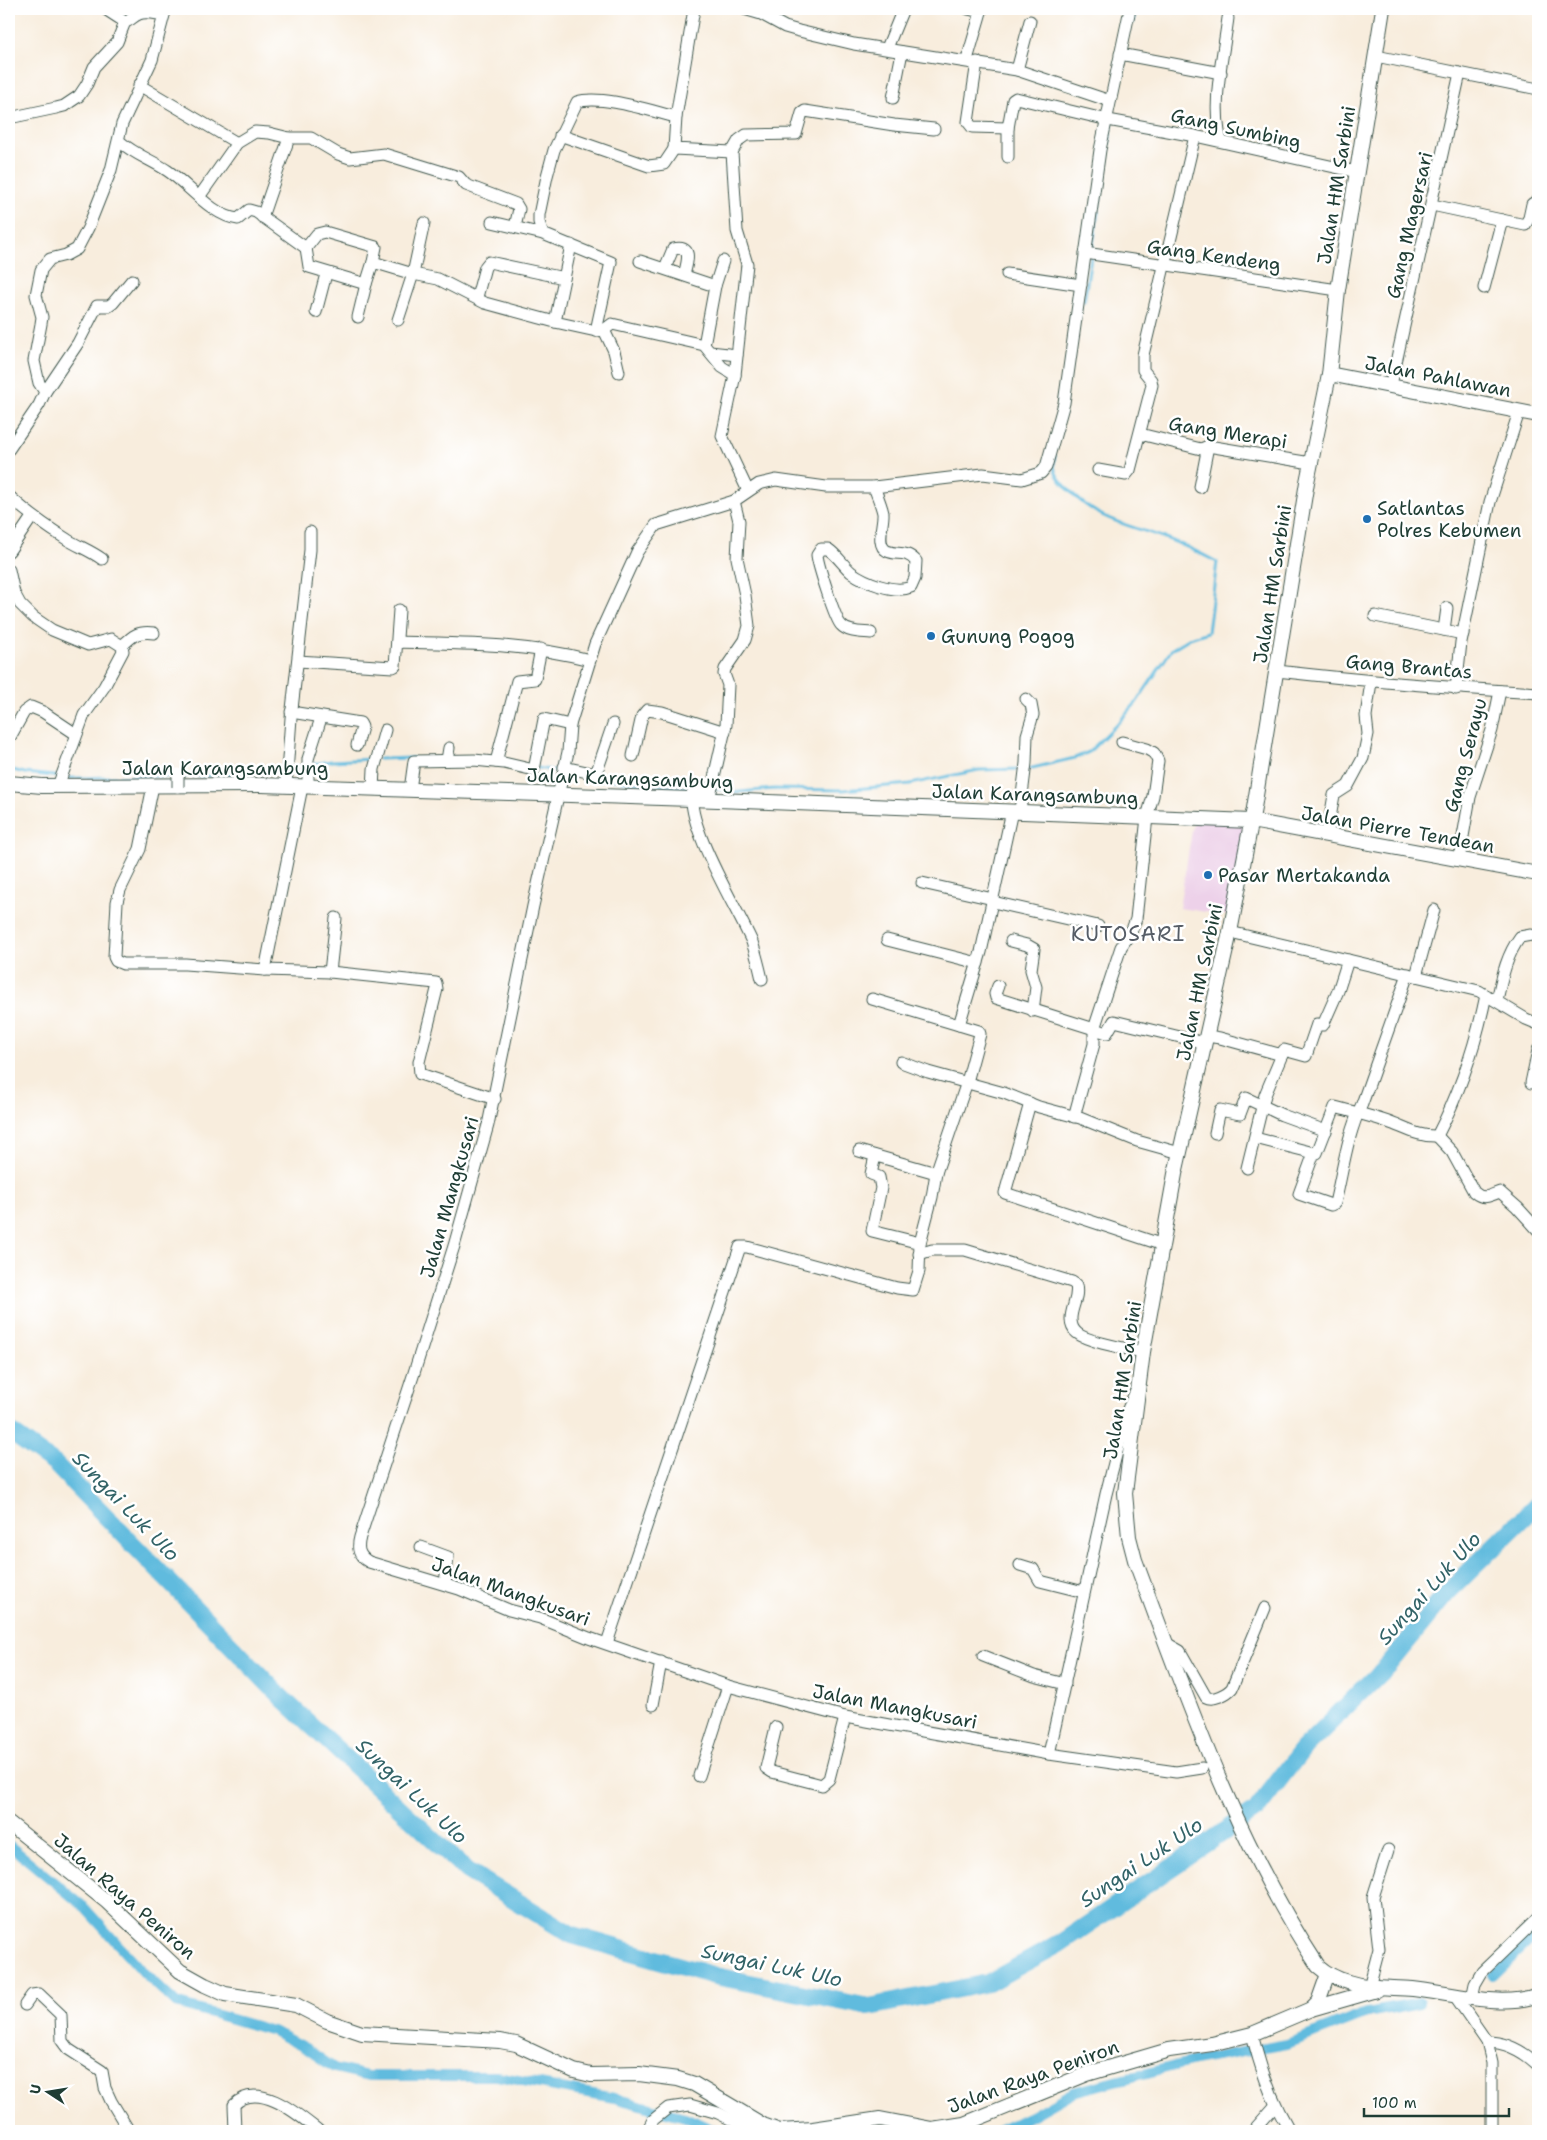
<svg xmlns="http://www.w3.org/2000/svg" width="1547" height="2140" font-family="'Shantell Sans',sans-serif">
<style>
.built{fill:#edd1e9}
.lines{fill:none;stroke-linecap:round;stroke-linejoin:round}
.stream{stroke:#60bbde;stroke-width:3}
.canal{stroke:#60bbde;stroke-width:10}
.river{stroke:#60bbde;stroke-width:18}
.minor-casing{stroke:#40574d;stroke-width:13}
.major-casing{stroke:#40574d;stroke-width:16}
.minor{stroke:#fff;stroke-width:11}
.major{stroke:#fff;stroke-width:14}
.minor-bridge-casing{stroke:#40574d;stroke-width:13;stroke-linecap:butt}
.minor-bridge{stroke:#fff;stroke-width:11}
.poi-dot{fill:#1f6fb2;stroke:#fff;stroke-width:2}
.labels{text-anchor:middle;stroke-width:5;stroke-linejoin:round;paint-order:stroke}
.street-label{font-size:19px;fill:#1f3d34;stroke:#fff}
.poi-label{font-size:19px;fill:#1f3d34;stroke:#fff;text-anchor:start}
.water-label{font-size:20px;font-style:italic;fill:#326367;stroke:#fff}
.quarter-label{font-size:21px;letter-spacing:1px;fill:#565d66;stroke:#fff}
</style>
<rect width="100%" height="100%" fill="#fff"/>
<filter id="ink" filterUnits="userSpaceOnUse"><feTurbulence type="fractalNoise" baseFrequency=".02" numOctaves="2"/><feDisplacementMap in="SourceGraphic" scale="10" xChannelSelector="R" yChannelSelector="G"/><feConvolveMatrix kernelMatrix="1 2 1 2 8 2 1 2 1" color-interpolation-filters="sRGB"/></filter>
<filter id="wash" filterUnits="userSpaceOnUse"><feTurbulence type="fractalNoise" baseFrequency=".0096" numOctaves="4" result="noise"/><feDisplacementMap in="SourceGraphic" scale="20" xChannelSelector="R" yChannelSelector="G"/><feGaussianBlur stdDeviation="1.12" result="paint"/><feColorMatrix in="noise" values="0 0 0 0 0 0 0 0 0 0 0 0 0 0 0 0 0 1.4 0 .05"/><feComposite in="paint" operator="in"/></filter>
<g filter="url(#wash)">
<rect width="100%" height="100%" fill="#f8eddd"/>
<path class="built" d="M1194 820 1251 821 1233 916 1179 908Z"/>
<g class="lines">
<g class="stream">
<path d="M1133 22 1136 9"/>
<path d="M1092 251 1112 123"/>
<path d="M1084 302 1091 257"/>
<path d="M379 759 413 758"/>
<path d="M290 768 331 761 373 759"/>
<path d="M538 768 561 772"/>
<path d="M9 769 25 773 72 778 154 776 174 777"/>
<path d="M1028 769 1075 758 1089 752 1118 723 1136 703 1172 649 1190 638 1208 632 1217 562C1200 553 1184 545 1165 538 1127 524 1097 521 1068 489 1058 478 1051 470 1055 456"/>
<path d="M181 777 261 773 284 769"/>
<path d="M597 778 681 788 693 787"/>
<path d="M699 787 739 792 774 789 843 790 910 784 979 770 1022 769"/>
</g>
<g class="canal">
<path d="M9 1845 83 1906 144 1973 176 2003 273 2031 307 2049 334 2068 369 2076H497L614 2098 685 2117 716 2131"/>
<path d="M1493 1976 1538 1933"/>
<path d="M998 2131 1031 2116 1073 2092 1194 2061 1287 2044 1367 2013 1420 2003"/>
</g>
<path class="river" d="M9 1431 55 1464 283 1699 466 1870 572 1935 715 1976 869 2007 988 1983 1059 1944 1256 1810 1302 1750 1388 1665 1447 1593 1538 1504"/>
</g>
</g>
<g filter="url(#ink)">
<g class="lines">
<defs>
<g id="minor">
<path d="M105 9 125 22"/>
<path d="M694 9 676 117 674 149 732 152 737 231 747 264 735 375 722 436 748 491"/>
<path d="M744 9 761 14 785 27 799 31 854 44 1017 70 1110 101"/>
<path d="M1130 9 1100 150 1064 403 1046 467 1041 473 1022 479 983 474 874 487H826L776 480 759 484 734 501 656 525 637 552 595 644 570 725 568 752 533 906 488 1125 454 1246 413 1376 360 1537C357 1548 358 1556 369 1562L459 1589 509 1610 540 1618 589 1638 728 1686 845 1717 1049 1754 1106 1494 1128 1409 1136 1391"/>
<path d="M887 48 903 9"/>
<path d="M1120 54 1221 73"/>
<path d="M1376 56 1538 89"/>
<path d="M967 60 981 12 968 9"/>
<path d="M977 62 968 122 972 127 1008 128 1013 100 1016 98 1108 120 1195 136 1357 172"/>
<path d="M1017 70 1030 21"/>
<path d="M139 85 237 143"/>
<path d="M893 98 902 52"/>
<path d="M9 118 56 108 64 106 79 96 87 84 94 67 117 42 125 22C131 21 133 16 139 14 146 11 156 14 164 15L165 9"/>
<path d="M560 135 649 166 664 164 674 149"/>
<path d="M119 141C137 156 150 159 168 171 189 185 212 216 238 219L249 210 256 212 306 248 309 267 366 284 373 262 413 274 438 279 485 303 555 322"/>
<path d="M1221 141C1211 103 1223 58 1228 18"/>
<path d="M732 152 739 140 746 135 796 134 802 113 805 111 894 125 934 129"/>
<path d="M1008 157V128"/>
<path d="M199 197 237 143 255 132 269 133 289 138H311L338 154 350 158 384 154 459 177 466 185 516 204 519 209 515 227"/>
<path d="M1432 205 1525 225 1529 218 1532 204 1538 200"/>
<path d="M262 217 289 138"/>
<path d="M492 222 543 234"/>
<path d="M571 245 555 322 596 331 604 330 612 324 704 345 722 367 735 375"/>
<path d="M306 248 317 234 325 232 376 247 373 262"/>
<path d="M1085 253 1338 290"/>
<path d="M640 261 715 286"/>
<path d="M665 268 673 249C694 244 687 263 684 275"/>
<path d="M1007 274 1081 285"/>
<path d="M1484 288 1502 220"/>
<path d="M477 297 485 267 489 262 564 278"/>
<path d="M316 312 326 274"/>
<path d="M358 317 366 284"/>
<path d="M398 320 413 274 424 223"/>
<path d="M604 330 614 351 619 372"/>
<path d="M596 331 611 262 543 234 539 222V215L547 176 554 150 577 102C600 94 651 111 676 117"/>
<path d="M704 345 715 286 723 261"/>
<path d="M710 352 737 355"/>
<path d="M1391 385 1460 73"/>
<path d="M45 392 78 343 97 306H109L113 303 132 280"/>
<path d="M1140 434 1201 449 1208 446 1311 463"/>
<path d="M9 449 39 405 45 392 39 383 34 361 41 324 42 317 36 295 41 270 50 259 66 255 77 249 88 228 111 170 122 124 152 60 164 15"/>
<path d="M1098 470 1126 475 1130 470 1152 385 1151 380 1143 370V355L1195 136"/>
<path d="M1200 487 1208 446"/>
<path d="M9 496C27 513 47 527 68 540 80 547 91 551 102 559"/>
<path d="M734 501 739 521 737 558 745 595 749 626 745 640 725 669 724 674 728 685 726 725 711 791 707 794 693 790C683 821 738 910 752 942 756 954 759 966 762 979"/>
<path d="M9 551 32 517"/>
<path d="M9 570 14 593 20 604 33 617 52 630 88 645 111 639 122 646 123 651 104 687 84 715 58 786"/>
<path d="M1375 616 1463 634"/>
<path d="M1444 630 1447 608"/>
<path d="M871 633C862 632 848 633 841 625 835 619 818 565 817 555L821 549H828C837 555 843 565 851 572 865 582 894 594 911 587L915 578 916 561C904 549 898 556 887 551 875 545 884 523 883 513 881 504 877 495 874 487"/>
<path d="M397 642C462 644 527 643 590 660"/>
<path d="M122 646C133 635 138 631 154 633"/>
<path d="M298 661 393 667 395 666 399 610"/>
<path d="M1277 671C1364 681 1451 688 1538 693"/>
<path d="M1456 689 1461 642 1490 502 1518 415 1521 412"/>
<path d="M291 712 360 723 362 727 357 745"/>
<path d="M9 739 24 712 31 707 43 712 76 734"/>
<path d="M633 756 642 716 647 710 662 712 725 732"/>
<path d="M447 760 449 748"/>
<path d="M496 762 517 681 535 679 541 649"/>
<path d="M564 767 596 774 613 724"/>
<path d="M153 786 140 849 120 890 117 902 114 957 116 961 123 964H185L265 970 330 972 436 983 437 989 419 1062 420 1074 495 1099"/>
<path d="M286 786 291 718 310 550V532"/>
<path d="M308 787V759L321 718"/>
<path d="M373 789 374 769 385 730"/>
<path d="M410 790 414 761 474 760 504 763 534 770 544 719 570 725"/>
<path d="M1020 811 1026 763 1027 735 1033 715 1031 704 1026 699"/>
<path d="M1327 835 1334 795 1348 786 1363 758 1368 734 1366 716 1371 682"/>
<path d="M1459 859 1470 797 1492 730 1500 691"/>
<path d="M922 883 993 899"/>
<path d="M993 902 1098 926"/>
<path d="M1230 932 1479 991 1526 1019 1538 1024"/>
<path d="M887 940 978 963"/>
<path d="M1011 941 1027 945 1034 949 1031 970 1036 987 1033 1011"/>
<path d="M265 970 302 787"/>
<path d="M330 972 336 918"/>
<path d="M1408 974 1362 1104C1347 1135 1343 1170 1335 1203L1331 1205 1299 1194 1314 1153H1317L1335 1107C1353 1112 1371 1116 1388 1122 1405 1128 1419 1137 1437 1136 1460 1092 1476 1044 1486 995"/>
<path d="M1416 976 1434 910"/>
<path d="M998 986 995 994 996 998 1107 1033 1114 1021 1205 1043"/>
<path d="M872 999 959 1025"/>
<path d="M1497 1000C1502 978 1506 956 1520 937L1531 935 1538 937"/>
<path d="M1207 1036 1220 1038 1282 1055"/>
<path d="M901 1062 928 1072 1004 1093 1039 1107 1080 1118 1137 1141 1180 1153"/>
<path d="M1531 1083 1538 1050"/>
<path d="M1030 1103 1005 1193 1163 1245"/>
<path d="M1074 1117 1094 1044V1029L1121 947 1131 932 1136 919 1147 817 1153 796 1158 761 1154 753 1147 749 1122 742"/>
<path d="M1215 1133 1220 1110 1240 1114 1246 1098 1282 1115 1326 1131"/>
<path d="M1437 1136 1452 1152 1474 1192C1484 1201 1490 1195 1500 1192L1517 1207 1538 1230"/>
<path d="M1255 1138 1314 1153"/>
<path d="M859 1151 936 1173 967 1082 980 1034 979 1031 959 1025 981 952 1012 811"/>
<path d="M875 1156 871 1174 879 1177 881 1188 872 1231 920 1243"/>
<path d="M1247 1168 1265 1095 1284 1050 1306 1056 1317 1024 1323 1025 1338 991 1348 960"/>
<path d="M919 1254 932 1250H965L1072 1282 1076 1285C1079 1298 1071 1307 1071 1319 1071 1325 1072 1329 1077 1333 1087 1342 1129 1349 1143 1352"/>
<path d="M421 1547 448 1557 445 1584"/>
<path d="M1020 1565 1033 1569 1040 1581 1084 1592"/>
<path d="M607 1643 740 1247H747L897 1288 913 1290 919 1271 920 1243 932 1197 936 1173"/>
<path d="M1166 1643 1180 1651 1206 1697C1213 1701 1227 1694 1232 1688L1265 1608"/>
<path d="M983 1656 1034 1676 1065 1684"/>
<path d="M653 1705 661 1662"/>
<path d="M776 1727 766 1768 772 1772 822 1785 829 1779 845 1717"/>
<path d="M1049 1754 1176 1772 1202 1768"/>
<path d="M699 1776 728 1686"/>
<path d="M1369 1987 1379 1949 1373 1897 1388 1850"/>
<path d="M1455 1996 1487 2042 1492 2063V2131"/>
<path d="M1472 1998 1475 1984 1482 1972 1538 1918"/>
<path d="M25 2005 32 1995 39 1994 61 2015 62 2041 68 2049 102 2071 105 2088 111 2101 129 2131"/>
<path d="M1252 2034C1260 2067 1270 2097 1287 2126"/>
<path d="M1487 2042C1507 2042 1524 2052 1538 2065"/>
<path d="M235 2131 234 2105C258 2079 300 2116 319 2131"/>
<path d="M647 2131 653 2120 668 2108 690 2105 718 2113 744 2126 753 2128 763 2125"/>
<path d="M1253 2131 1275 2106"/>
</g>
<g id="major">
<path d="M1383 9 1338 290 1329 375 1307 482 1254 808 1230 932 1175 1174 1143 1352 1125 1493 1129 1537 1135 1560C1187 1699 1235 1841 1318 1966 1327 1974 1337 1979 1348 1982 1369 1989 1391 1987 1413 1989 1451 1993 1503 2009 1538 1995"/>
<path d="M1329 374 1538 415"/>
<path d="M9 783 42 786 261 785 691 799 1251 821 1538 874"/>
<path d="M9 1823 106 1901 180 1971 205 1985 225 1994 296 2005 327 2021 362 2033 500 2041 516 2044 574 2071 591 2075 639 2074 678 2079 694 2084 763 2125 780 2131 813 2129 880 2119 932 2129 964 2124 1087 2074 1169 2050 1212 2044 1252 2034 1311 2009 1377 1990"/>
<path d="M1311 2009 1318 2002 1328 1974"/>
</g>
</defs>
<use href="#minor" class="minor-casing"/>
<use href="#major" class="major-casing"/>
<use href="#minor" class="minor"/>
<use href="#major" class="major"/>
<defs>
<path id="minor-bridge" d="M178 774V787"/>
</defs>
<use href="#minor-bridge" class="minor-bridge-casing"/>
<use href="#minor-bridge" class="minor-bridge"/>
</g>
</g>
<g class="poi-dot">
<circle cx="1367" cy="519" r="5"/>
<circle cx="931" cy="636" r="5"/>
<circle cx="1208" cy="875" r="5"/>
</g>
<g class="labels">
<g class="street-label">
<text transform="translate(1236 128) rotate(12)" y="7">Gang Sumbing</text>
<text transform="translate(1336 185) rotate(-81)" y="7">Jalan HM Sarbini</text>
<text transform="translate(1409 225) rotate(-77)" y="7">Gang Magersari</text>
<text transform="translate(1214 255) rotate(8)" y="7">Gang Kendeng</text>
<text transform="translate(1438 376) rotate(11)" y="7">Jalan Pahlawan</text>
<text transform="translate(1228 432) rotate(9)" y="7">Gang Merapi</text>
<text transform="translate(1272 584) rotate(-81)" y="7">Jalan HM Sarbini</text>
<text transform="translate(1409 666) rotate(5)" y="7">Gang Brantas</text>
<text transform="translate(1465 755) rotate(-75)" y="7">Gang Serayu</text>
<text x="225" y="775">Jalan Karangsambung</text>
<text transform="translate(630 778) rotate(2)" y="7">Jalan Karangsambung</text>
<text transform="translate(1035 794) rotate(2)" y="7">Jalan Karangsambung</text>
<text transform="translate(1398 829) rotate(10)" y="7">Jalan Pierre Tendean</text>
<text transform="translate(1199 982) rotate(-78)" y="7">Jalan HM Sarbini</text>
<text transform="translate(449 1197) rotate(-74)" y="7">Jalan Mangkusari</text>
<text transform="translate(1122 1380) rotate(-81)" y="7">Jalan HM Sarbini</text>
<text transform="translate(511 1591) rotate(20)" y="7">Jalan Mangkusari</text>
<text transform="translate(895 1706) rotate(11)" y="7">Jalan Mangkusari</text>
<text transform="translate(125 1896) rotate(41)" y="7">Jalan Raya Peniron</text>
<text transform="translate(1033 2076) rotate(-20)" y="7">Jalan Raya Peniron</text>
</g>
<g class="poi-label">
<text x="1377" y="515">Satlantas<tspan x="1377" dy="22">Polres Kebumen</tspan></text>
<text x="941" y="643">Gunung Pogog</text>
<text x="1218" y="882">Pasar Mertakanda</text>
</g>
<g class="water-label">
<text transform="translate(126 1506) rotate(46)" y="7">Sungai Luk Ulo</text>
<text transform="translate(1429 1588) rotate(-48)" y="7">Sungai Luk Ulo</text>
<text transform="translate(412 1791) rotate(43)" y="7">Sungai Luk Ulo</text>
<text transform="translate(1141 1862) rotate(-34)" y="7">Sungai Luk Ulo</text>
<text transform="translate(772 1965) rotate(12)" y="7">Sungai Luk Ulo</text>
</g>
<g class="quarter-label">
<text x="1128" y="941">KUTOSARI</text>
</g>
</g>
<rect width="1547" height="2140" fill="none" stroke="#fff" stroke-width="30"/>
<g transform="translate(48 2092) rotate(282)" stroke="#ffffff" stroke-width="4" paint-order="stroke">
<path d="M0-4L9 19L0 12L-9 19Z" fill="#1f3d34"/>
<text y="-8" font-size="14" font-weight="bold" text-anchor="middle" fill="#1f3d34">U</text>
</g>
<path d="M1364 2108v8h145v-8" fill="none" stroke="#1f3d34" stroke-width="2.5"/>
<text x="1372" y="2108" font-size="15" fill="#1f3d34" stroke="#ffffff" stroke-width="4" paint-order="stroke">100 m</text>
</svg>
